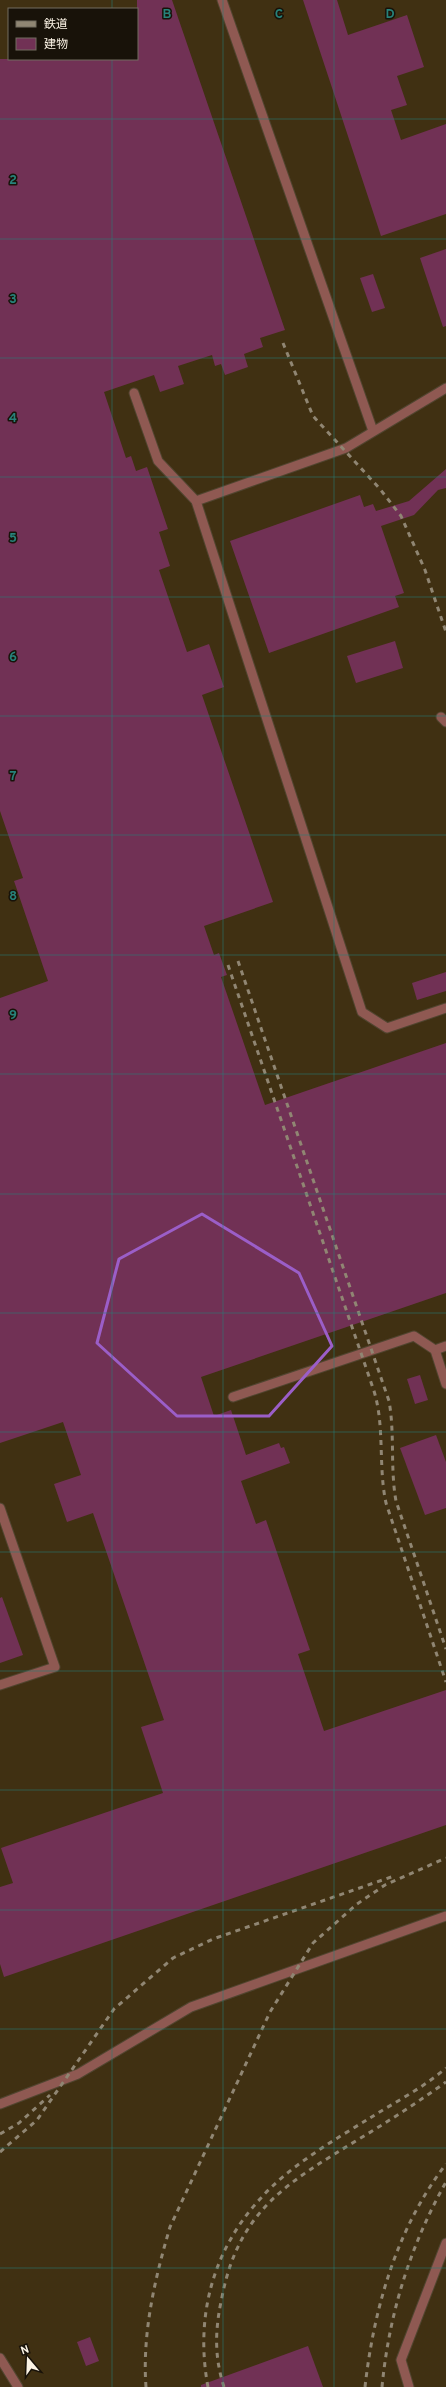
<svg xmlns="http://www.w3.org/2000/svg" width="446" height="2387" font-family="Overpass,'Noto Sans JP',sans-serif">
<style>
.built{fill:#403012;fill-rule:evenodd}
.building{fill:#713155}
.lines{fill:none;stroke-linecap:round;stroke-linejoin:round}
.service-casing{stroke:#514530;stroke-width:11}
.service{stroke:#8f5952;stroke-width:9}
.rail{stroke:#908673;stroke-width:3;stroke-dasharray:5 5;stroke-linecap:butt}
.marked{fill:none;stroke:#9b5ec8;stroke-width:3;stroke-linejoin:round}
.grid{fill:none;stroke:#27827a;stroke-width:1;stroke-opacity:0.55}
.grid-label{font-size:13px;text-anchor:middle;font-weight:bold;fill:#27827a;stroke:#181209;stroke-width:3;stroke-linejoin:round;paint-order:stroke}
</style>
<rect width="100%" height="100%" fill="#352912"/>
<path class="built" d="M0 0H446V2387H0ZM9 9H137V59H9Z"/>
<g class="building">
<path d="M137 0H172L285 330 260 338 263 347 244 354 248 367 225 375 221 364 215 366 212 355 178 366 184 384 160 392 154 375 104 392 126 458 131 456 136 471 147 467 168 529 159 532 170 566 159 570 187 652 209 644 224 687 202 695 273 902 204 926 214 955 219 953 227 975 221 977 265 1105 446 1043V1293L201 1377 214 1416 231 1410 246 1455 279 1443 281 1448 284 1447 290 1463 241 1481 256 1524 266 1520 310 1650 298 1654 324 1731 446 1690V1825L4 1977 0 1964V1887L13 1883 1 1848 163 1793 141 1727 164 1720 93 1513 67 1522 54 1484 81 1475 63 1422 0 1443V998L48 981 14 881 23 878 0 811V59H137Z"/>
<path d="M303 0H337L348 35 407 15 424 67 397 76 407 105 391 110 401 140 446 124V214L381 236Z"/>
<path d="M446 249V326L443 327 420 258Z"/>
<path d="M373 274 385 308 372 312 360 278Z"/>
<path d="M446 469V488L438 490 414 515 381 526 404 593 395 596 399 607 269 653 230 541 360 495 364 507 373 504 376 511 409 501Z"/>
<path d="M395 641 403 668 356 683 347 656Z"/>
<path d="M446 972V991L417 1000 412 983Z"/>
<path d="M420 1375 428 1400 415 1404 407 1379Z"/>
<path d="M436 1435 446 1462V1508L425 1515 400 1448Z"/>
<path d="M2 1597 23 1655 0 1663V1598Z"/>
<path d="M90 2337 99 2361 86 2366 77 2342Z"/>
<path d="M308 2346 323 2387H201V2385Z"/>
</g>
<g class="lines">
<defs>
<g id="service">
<path d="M222 0 373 431"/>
<path d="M446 388 346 448 196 501 362 1012 387 1028 446 1008"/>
<path d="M134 393 158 461 196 501"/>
<path d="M441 717 446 722"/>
<path d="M446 1346 435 1350 446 1384"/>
<path d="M233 1397 414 1336 435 1350"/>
<path d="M0 1685 55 1667 0 1508"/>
<path d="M0 2104 78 2074 191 2007 446 1916"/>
<path d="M0 2358 18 2387"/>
<path d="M409 2387 401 2360 446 2243"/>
</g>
</defs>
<use href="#service" class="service-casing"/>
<use href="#service" class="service"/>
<g class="rail">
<path d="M283 343 313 416 380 489 401 516 425 570 446 632"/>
<path d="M238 961 389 1401C395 1434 390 1468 396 1501L446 1649"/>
<path d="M228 965 374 1391C385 1427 378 1466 386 1503L446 1682"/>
<path d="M0 2134 19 2123 50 2095"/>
<path d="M0 2152 37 2120 114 2009 173 1958 213 1939 394 1876"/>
<path d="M146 2387C142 2333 155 2278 170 2227L270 2012 313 1943 357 1904 385 1885 446 1858"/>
<path d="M208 2387C195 2318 212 2251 260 2199 288 2167 334 2140 370 2118 395 2102 423 2088 446 2068"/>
<path d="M224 2387C214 2356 215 2329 222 2297 239 2209 289 2182 359 2139 389 2121 418 2102 446 2082"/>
<path d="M365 2387C374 2307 397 2228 446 2164"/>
<path d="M382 2387C389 2314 410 2246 446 2182"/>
</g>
</g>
<path class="marked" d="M202 1214 299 1273 332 1346 269 1416H177L97 1343 119 1259Z"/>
<path class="grid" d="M112 0V9M223 0V2387M334 0V2387M112 59V2387M0 119H446M0 239H446M0 358H446M0 477H446M0 597H446M0 716H446M0 835H446M0 955H446M0 1074H446M0 1194H446M0 1313H446M0 1432H446M0 1552H446M0 1671H446M0 1790H446M0 1910H446M0 2029H446M0 2148H446M0 2268H446"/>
<g class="grid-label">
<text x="167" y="18">B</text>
<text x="279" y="18">C</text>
<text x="390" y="18">D</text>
<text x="13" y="184">2</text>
<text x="13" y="303">3</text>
<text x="13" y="422">4</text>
<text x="13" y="542">5</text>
<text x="13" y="661">6</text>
<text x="13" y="780">7</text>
<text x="13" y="900">8</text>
<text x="13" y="1019">9</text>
</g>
<rect x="8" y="8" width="130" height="52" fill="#181209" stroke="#736c61"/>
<rect x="16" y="21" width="20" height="6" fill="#908673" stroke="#736c61"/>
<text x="44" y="28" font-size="12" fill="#fbf3e5">鉄道</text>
<rect x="16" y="38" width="20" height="12" fill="#713155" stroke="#736c61"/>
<text x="44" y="48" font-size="12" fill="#fbf3e5">建物</text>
<g transform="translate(28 2359) rotate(341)" stroke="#181209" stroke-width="3" paint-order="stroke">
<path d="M0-3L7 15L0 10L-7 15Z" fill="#fbf3e5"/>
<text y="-6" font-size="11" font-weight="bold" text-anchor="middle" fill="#fbf3e5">N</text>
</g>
</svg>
